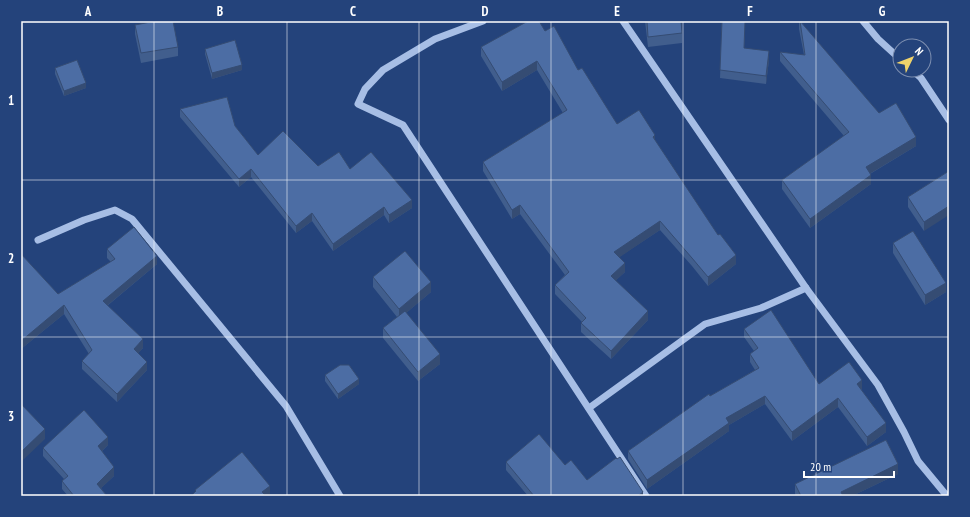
<svg xmlns="http://www.w3.org/2000/svg" width="970" height="517" font-family="'PT Sans Narrow',sans-serif">
<style>
.lines{fill:none;stroke-linecap:round;stroke-linejoin:round}
.minor{stroke:#a7bee5;stroke-width:7}
.wall{fill:#415e8d}
.shaded-wall{fill:#354c73}
.building{fill:#4c6da4;stroke:#354c73}
.grid{fill:none;stroke:#fff;stroke-width:1;stroke-opacity:0.55}
.neatline{fill:none;stroke:#fff;stroke-width:1.5}
.grid-label{font-size:13px;text-anchor:middle;font-weight:bold;fill:#fff}
</style>
<rect width="100%" height="100%" fill="#24437b"/>
<g class="lines">
<g class="minor">
<path d="M483 21 435 39 383 70 365 89 358 104 403 125 646 496"/>
<path d="M623 21 806 288 878 385 904 432 918 461 947 496"/>
<path d="M863 21 878 39 900 59"/>
<path d="M912 70 921 78 949 120"/>
<path d="M38 240 84 220 115 210 132 219 286 406 340 496"/>
<path d="M589 408 705 324 761 308 806 288"/>
</g>
</g>
<g class="wall">
<path d="M645 21H681L682 33V43L648 47Z"/>
<path d="M722 21H745L744 48 769 60 766 84 720 78Z"/>
<path d="M799 21 879 113 916 146 870 174 871 184 810 228 782 189V180L844 136 780 61V52L804 55 799 29Z"/>
<path d="M135 25 178 47V56L141 63 135 34Z"/>
<path d="M545 31 578 70 617 124 655 141 736 264 708 286 692 266 660 230 619 257 625 272 615 281 648 320 611 359 581 332V323L582 322 555 294V285L565 275 520 214 512 219 483 171V162L563 113 537 70 502 91 481 56V47Z"/>
<path d="M205 49 242 70 212 79 205 54Z"/>
<path d="M55 68 86 88 64 96 55 74Z"/>
<path d="M180 109 235 126 258 155 318 166 350 169 412 208 389 223 384 215 333 251 312 221 296 233 251 177 239 187 180 117Z"/>
<path d="M949 171 924 231 908 207V197Z"/>
<path d="M893 243 946 292 925 305 893 253Z"/>
<path d="M107 249 157 264 107 306 143 348 138 353 147 370 117 402 82 369V361L89 354 64 314 21 349V254L58 294 111 262 107 258Z"/>
<path d="M373 277 431 292 406 313 440 364 418 381 383 338V328L397 317 373 287Z"/>
<path d="M744 329 819 384 862 389 861 390 886 432 867 446 838 407 792 441 765 404 729 425V431L647 489 628 459V451L710 396 755 370 750 362V354L754 351 744 337Z"/>
<path d="M325 375 359 384 338 399 325 381Z"/>
<path d="M108 445 102 451 114 476 101 488 107 496H68L62 489V481L64 479 43 456V448Z"/>
<path d="M506 462 565 465 587 480 643 496H528L506 470Z"/>
<path d="M898 474 852 496H796L795 494V484Z"/>
</g>
<g class="shaded-wall">
<path d="M769 51V60L766 84V76Z"/>
<path d="M537 61V70L502 91V82Z"/>
<path d="M242 65V70L212 79V73Z"/>
<path d="M86 83V88L64 96V91Z"/>
<path d="M655 135V144L653 137Z"/>
<path d="M916 137V146L866 176V167Z"/>
<path d="M251 169V177L239 187V179Z"/>
<path d="M871 175V184L810 228V219Z"/>
<path d="M412 200V208L389 223V215Z"/>
<path d="M520 205V214L512 219V210Z"/>
<path d="M949 206V215L924 231V222Z"/>
<path d="M384 207V215L333 251V244Z"/>
<path d="M312 213V221L296 233V226Z"/>
<path d="M660 221V230L614 261V252Z"/>
<path d="M736 255V264L708 286V277Z"/>
<path d="M157 256V264L103 309V301Z"/>
<path d="M625 263V272L611 285V276Z"/>
<path d="M431 282V292L399 319V309Z"/>
<path d="M946 283V292L925 305V295Z"/>
<path d="M64 305V314L21 349V341Z"/>
<path d="M648 311V320L611 359V351Z"/>
<path d="M143 339V348L134 358V349Z"/>
<path d="M440 354V364L418 381V372Z"/>
<path d="M147 362V370L117 402V394Z"/>
<path d="M359 379V384L338 399V394Z"/>
<path d="M862 380V389L857 393V384Z"/>
<path d="M765 396V404L729 425V431L647 489V480L726 418Z"/>
<path d="M838 398V407L792 441V432Z"/>
<path d="M886 423V432L867 446V437Z"/>
<path d="M45 429V439L21 462V452Z"/>
<path d="M108 437V445L98 455V446Z"/>
<path d="M898 464V474L852 496H841V492Z"/>
<path d="M114 467V476L97 492V484Z"/>
<path d="M270 486V494L267 496H262V492Z"/>
<path d="M643 492V496H638Z"/>
</g>
<g class="building">
<path d="M156 21H173L178 47 141 53 135 25Z"/>
<path d="M528 21H539L545 31 554 26 578 70 582 68 617 124 639 110 655 135 653 137 718 235 720 234 736 255 708 277 692 258 660 221 614 252 625 263 611 276 648 311 611 351 581 323 586 318 555 285 569 272 520 205 512 210 483 162 567 110 537 61 502 82 481 47Z"/>
<path d="M647 21H681L682 33 648 37Z"/>
<path d="M722 21H745L744 48 769 51 766 76 720 70Z"/>
<path d="M800 21 879 113 896 103 916 137 866 167 871 175 810 219 782 180 849 132 780 52 805 55Z"/>
<path d="M235 40 242 65 212 73 205 49Z"/>
<path d="M77 60 86 83 64 91 55 68Z"/>
<path d="M227 97 235 126 258 155 283 131 318 166 339 152 350 169 371 152 412 200 389 215 384 207 333 244 312 213 296 226 251 169 239 179 180 109Z"/>
<path d="M949 171V206L924 222 908 197Z"/>
<path d="M134 227 157 256 103 301 143 339 134 349 147 362 117 394 82 361 92 350 64 305 21 341V254L58 294 115 259 107 249Z"/>
<path d="M913 231 946 283 925 295 893 243Z"/>
<path d="M405 251 431 282 399 309 373 277Z"/>
<path d="M771 310 819 384 849 362 862 380 857 384 886 423 867 437 838 398 792 432 765 396 726 418 729 423 647 480 628 451 709 394 710 396 759 368 750 354 758 348 744 329Z"/>
<path d="M405 311 440 354 418 372 383 328Z"/>
<path d="M340 365H349L359 379 338 394 325 375Z"/>
<path d="M21 404 45 429 21 452Z"/>
<path d="M84 410 108 437 98 446 114 467 97 484 107 496H74L62 481 68 476 43 448Z"/>
<path d="M539 434 565 465 571 460 587 480 616 458 617 459 620 457 643 492 638 496H534L506 462Z"/>
<path d="M886 440 898 464 841 492 843 496H801L795 484Z"/>
<path d="M242 452 270 486 262 492 266 496H191L196 491 195 490Z"/>
</g>
<path class="grid" d="M154 21V496M287 21V496M419 21V496M551 21V496M683 21V496M816 21V496M21 180H949M21 337H949"/>
<rect width="970" height="517" fill="none" stroke="#24437b" stroke-width="44"/>
<g transform="translate(912 58) rotate(47)"><circle r="19" fill="#24437b" stroke="#7c8eb0"/>
<path d="M0-3L7 15L0 10L-7 15Z" fill="#efd36b"/>
<text y="-6" font-size="11" font-weight="bold" text-anchor="middle" fill="#ffffff">N</text>
</g>
<path d="M804 471v6h90v-6" fill="none" stroke="#ffffff" stroke-width="2"/>
<text x="810" y="471" font-size="12" fill="#ffffff" stroke="#24437b" stroke-width="3" paint-order="stroke">20 m</text>
<rect x="22" y="22" width="926" height="473" class="neatline"/>
<g class="grid-label">
<text x="88" y="16">A</text>
<text x="220" y="16">B</text>
<text x="353" y="16">C</text>
<text x="485" y="16">D</text>
<text x="617" y="16">E</text>
<text x="750" y="16">F</text>
<text x="882" y="16">G</text>
<text x="11" y="105">1</text>
<text x="11" y="263">2</text>
<text x="11" y="421">3</text>
</g>
</svg>
